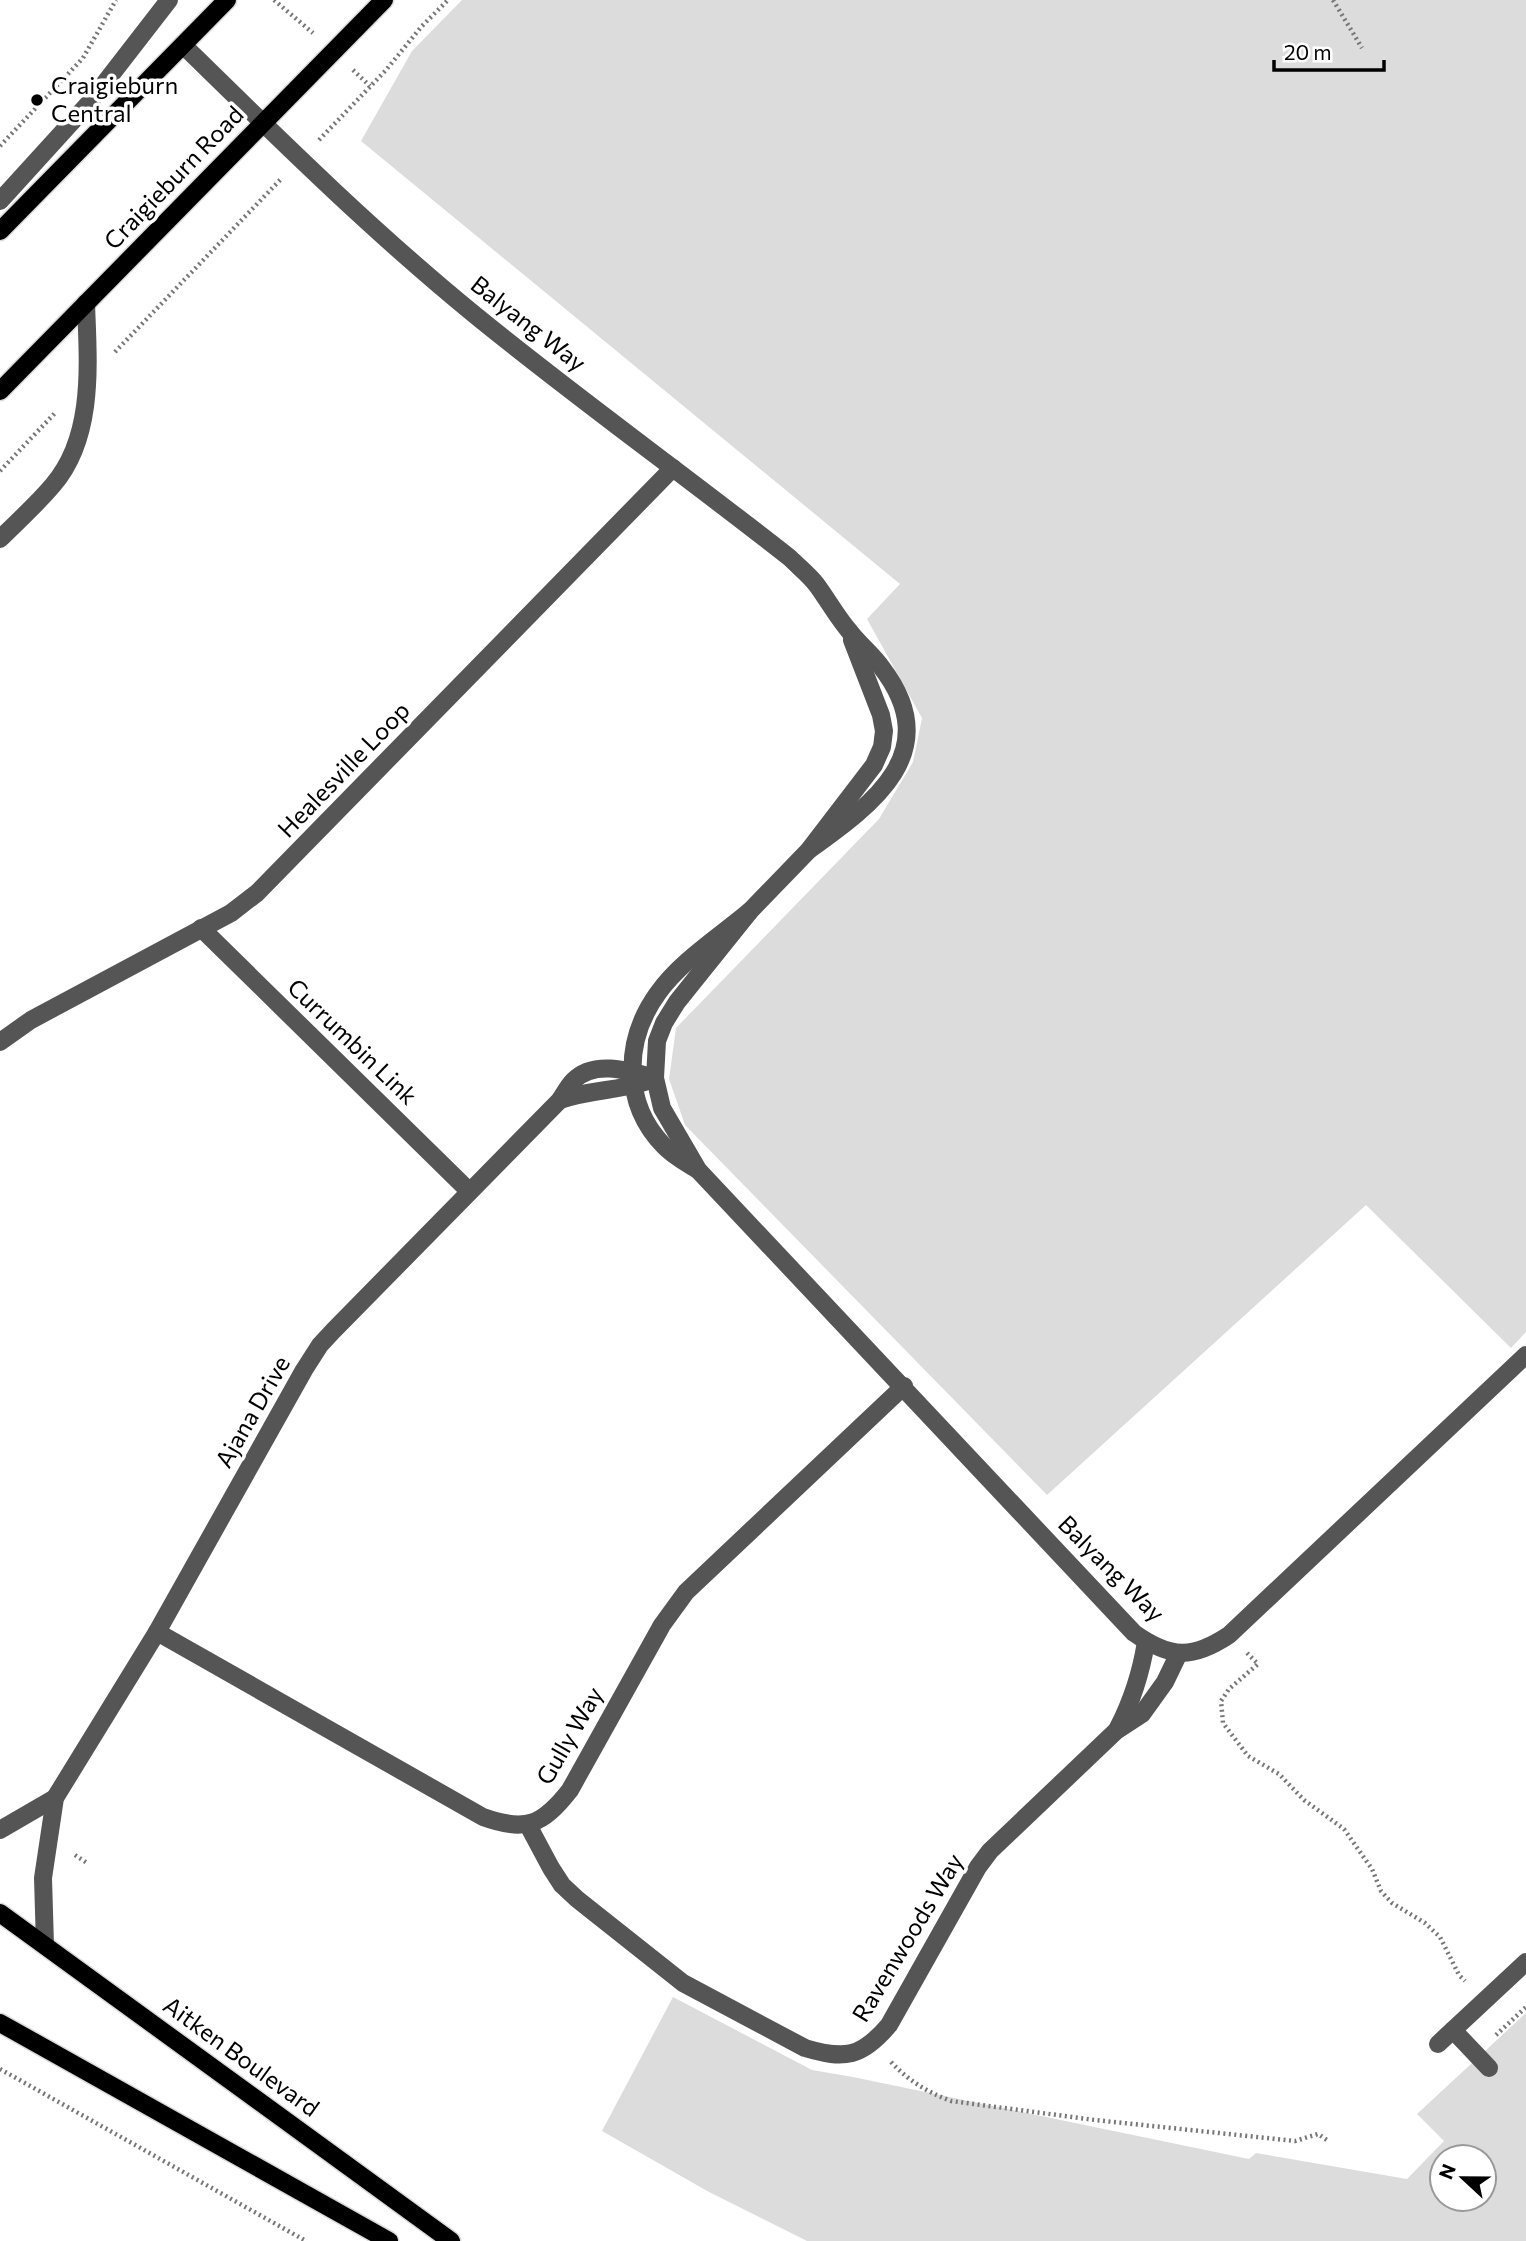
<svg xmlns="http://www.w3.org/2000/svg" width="1526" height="2241" font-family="Commissioner,sans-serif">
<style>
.green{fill:#dcdcdc;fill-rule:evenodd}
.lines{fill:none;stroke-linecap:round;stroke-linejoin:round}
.major-casing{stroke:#dbdbdb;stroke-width:21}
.path{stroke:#777;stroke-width:4.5;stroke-dasharray:2 3.5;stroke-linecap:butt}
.minor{stroke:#555;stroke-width:18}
.major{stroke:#000;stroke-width:18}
.poi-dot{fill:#000;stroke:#fff;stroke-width:2.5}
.labels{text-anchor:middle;stroke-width:7;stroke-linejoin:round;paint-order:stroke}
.poi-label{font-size:24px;fill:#000;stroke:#fff;text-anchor:start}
.street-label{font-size:24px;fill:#000;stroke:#fff}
</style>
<rect width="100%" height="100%" fill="#fff"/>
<g class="green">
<path d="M462 0H1526V1332L1511 1348 1366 1205 1047 1495 685 1125 669 1079 676 1028 879 819 913 762 922 718 867 619 900 584 361 141 412 51Z"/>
<path d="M673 1997 812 2070 853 2077 1249 2159 1256 2153 1407 2179 1444 2141 1417 2114 1526 2013V2241H807L709 2192 602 2131ZM1442 2157H1484V2199H1442Z"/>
</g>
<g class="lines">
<defs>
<g id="major">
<path d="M0 231 227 0"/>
<path d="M0 391 384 0"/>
<path d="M0 1913 451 2241"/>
<path d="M0 2023 389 2241"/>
</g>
</defs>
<use href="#major" class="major-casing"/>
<g class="path">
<path d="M274 0 313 33"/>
<path d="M1333 0 1362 48"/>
<path d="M353 70 370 86"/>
<path d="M319 140 386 70 422 26 448 0"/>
<path d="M0 146 83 58 116 0"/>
<path d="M115 352 281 179"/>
<path d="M0 471 55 413"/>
<path d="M1247 1653 1258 1664 1229 1689 1221 1701 1223 1723 1248 1756 1279 1774 1304 1800 1344 1829 1372 1869 1381 1891 1392 1903 1425 1923 1440 1937 1459 1975 1465 1981"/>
<path d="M75 1855 87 1863"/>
<path d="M1496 2035 1526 2007"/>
<path d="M891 2062C909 2081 927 2092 951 2101L1095 2120 1295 2141 1318 2134 1327 2140"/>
<path d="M0 2069 306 2241"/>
</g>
<g class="minor">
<path d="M183 45C278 138 372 231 475 315 578 399 686 476 790 558 799 567 809 575 816 584 828 600 837 617 850 632 860 645 873 655 882 668 946 752 873 804 809 850"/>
<path d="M0 201 90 102 169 0"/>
<path d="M0 539C18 521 37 504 53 485 95 436 88 363 86 303"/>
<path d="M750 911C719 937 681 961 658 993 624 1040 622 1103 664 1146 673 1156 687 1163 699 1171L1134 1633C1171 1659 1193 1659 1229 1635L1526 1355"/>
<path d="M201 928 469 1191"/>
<path d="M0 1042 31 1020 231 913 257 893 673 468"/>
<path d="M560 1100C588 1090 616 1091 645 1082"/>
<path d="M697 1168 662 1108 655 1078 657 1041 664 1023 677 1002 750 911 809 850 874 765 882 747 884 731 881 715 852 640"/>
<path d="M157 1632 483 1817C525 1832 542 1826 570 1790L662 1625 686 1592 904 1386"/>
<path d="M1118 1728C1133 1699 1141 1673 1146 1642"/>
<path d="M528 1825 551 1868 562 1885 577 1899 683 1983 805 2048C845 2060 862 2057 889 2025L978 1867 990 1851 1116 1731 1142 1714 1165 1682 1179 1653"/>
<path d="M0 1830 55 1798"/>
<path d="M45 1945 43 1878 55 1798 157 1632 304 1370 320 1345 333 1331 560 1100C564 1094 568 1086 573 1081 594 1059 630 1071 655 1078"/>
<path d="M1453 2030 1489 2068"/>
<path d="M1438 2044 1526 1962"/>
</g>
<use href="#major" class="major"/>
</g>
<circle class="poi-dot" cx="37" cy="100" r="7"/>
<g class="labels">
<g class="poi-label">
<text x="51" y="94">Craigieburn<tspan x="51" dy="28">Central</tspan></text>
</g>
<g class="street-label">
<text transform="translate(174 178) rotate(-46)" y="8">Craigieburn Road</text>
<text transform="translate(528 324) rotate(38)" y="8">Balyang Way</text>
<text transform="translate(344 770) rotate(-46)" y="8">Healesville Loop</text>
<text transform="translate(352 1042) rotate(44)" y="8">Currumbin Link</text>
<text transform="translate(253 1412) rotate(-60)" y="8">Ajana Drive</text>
<text transform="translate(1111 1569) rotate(45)" y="8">Balyang Way</text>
<text transform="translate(570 1736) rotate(-60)" y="8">Gully Way</text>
<text transform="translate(908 1938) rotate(-59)" y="8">Ravenwoods Way</text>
<text transform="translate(241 2057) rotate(36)" y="8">Aitken Boulevard</text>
</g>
</g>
<g transform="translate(1463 2178) rotate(292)"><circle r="33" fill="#ffffff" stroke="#999999" stroke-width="2"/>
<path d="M0-5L12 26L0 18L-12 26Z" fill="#000000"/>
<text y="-10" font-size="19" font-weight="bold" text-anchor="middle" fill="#000000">N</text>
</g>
<path d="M1274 60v10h110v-10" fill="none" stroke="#000000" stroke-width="3.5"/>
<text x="1284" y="60" font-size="21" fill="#000000" stroke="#ffffff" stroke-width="5" paint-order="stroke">20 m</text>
</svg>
